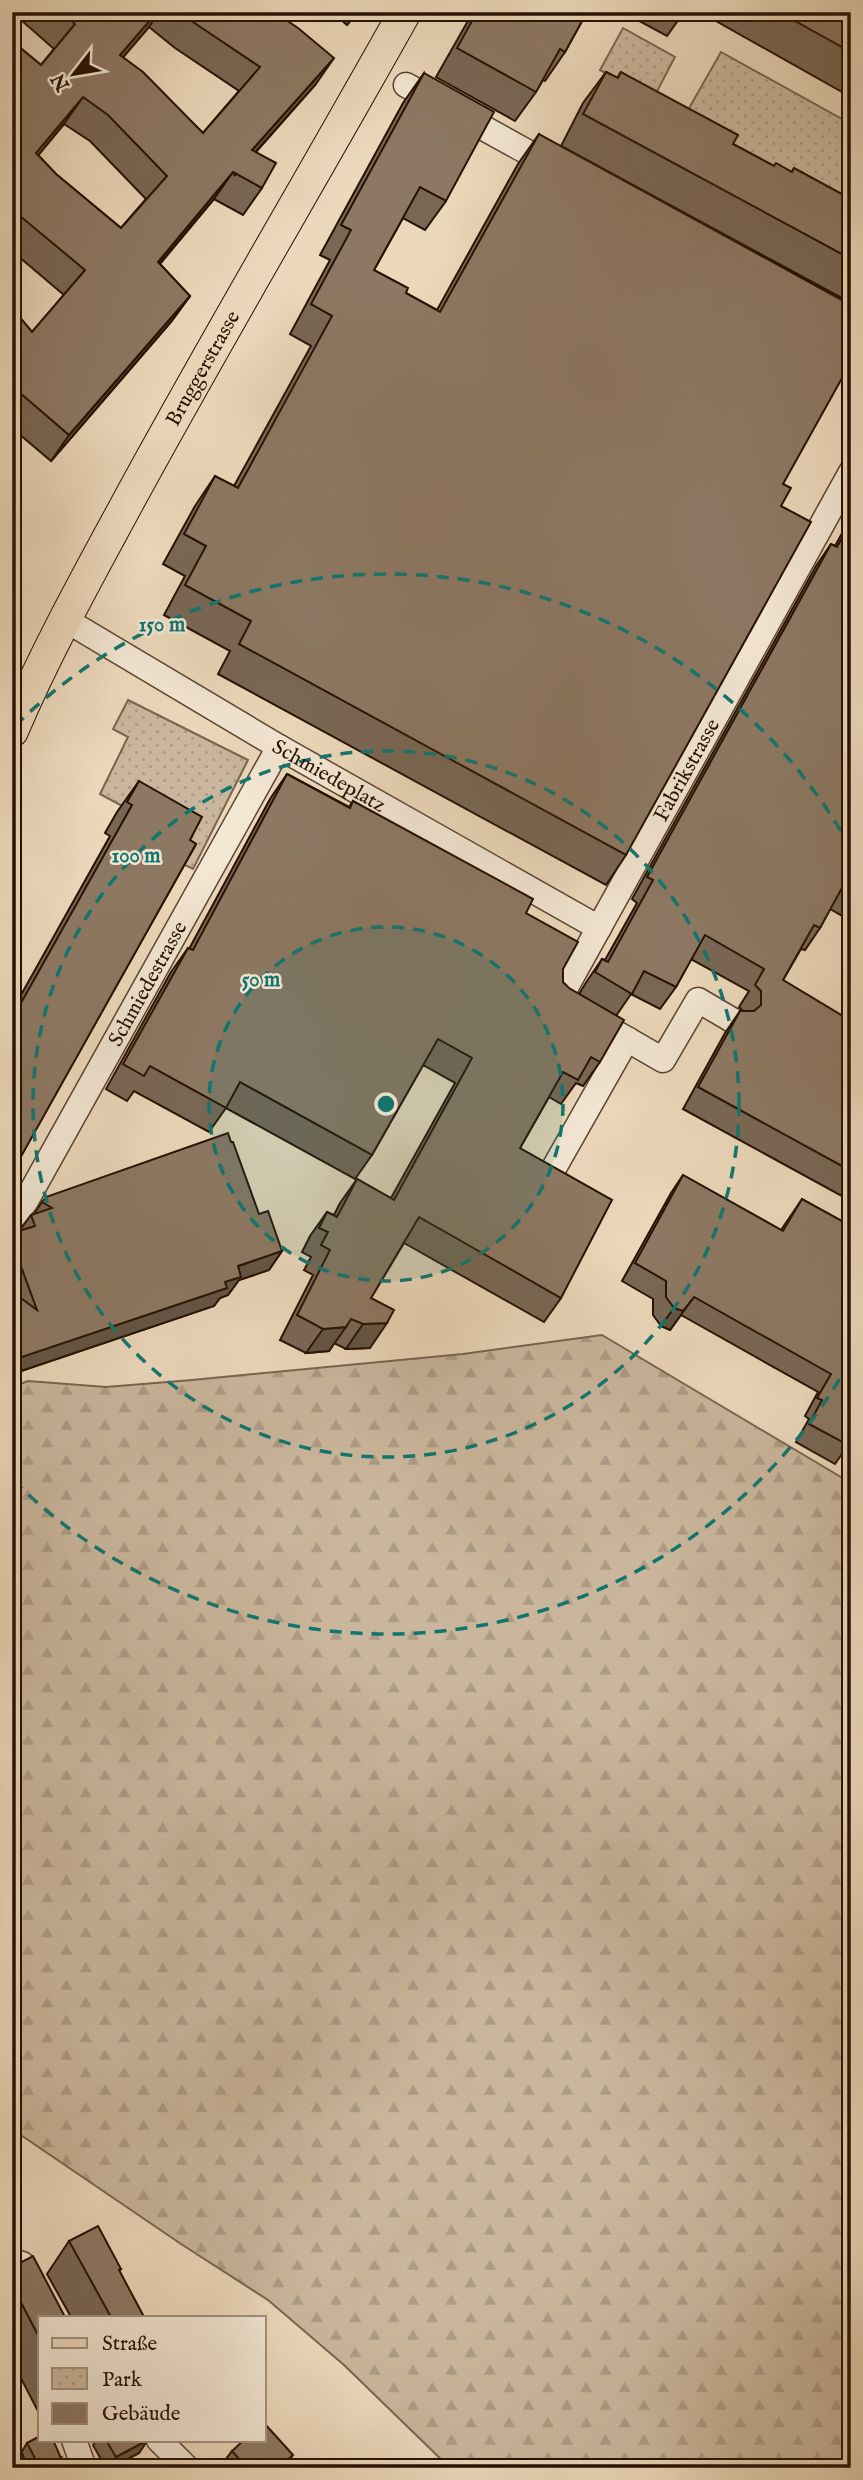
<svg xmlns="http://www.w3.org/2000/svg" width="863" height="2480" font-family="'IM FELL English',serif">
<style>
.forest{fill:url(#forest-firs);stroke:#786450;stroke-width:2}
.park{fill:url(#park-dots);stroke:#786450;stroke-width:2}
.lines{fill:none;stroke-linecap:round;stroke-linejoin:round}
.minor-casing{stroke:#584331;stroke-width:27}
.major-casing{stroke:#261103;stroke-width:34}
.minor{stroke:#f3e6d3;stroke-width:24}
.major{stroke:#ecd8bb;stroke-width:32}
.wall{fill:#796755;stroke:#261103;stroke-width:2;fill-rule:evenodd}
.shaded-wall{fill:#635445;stroke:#261103;stroke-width:2}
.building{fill:#8d7863;stroke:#261103;stroke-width:2;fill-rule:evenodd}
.ring{fill:none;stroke:#0f766e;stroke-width:3.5;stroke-dasharray:12 9}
.labels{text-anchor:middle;stroke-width:5;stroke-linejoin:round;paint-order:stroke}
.street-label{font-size:21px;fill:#261103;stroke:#f3e6d3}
.centre{fill:#0f766e;stroke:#f3e6d3;stroke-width:3.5}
.ring-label{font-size:21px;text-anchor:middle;font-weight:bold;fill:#0f766e;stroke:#f3e6d3;stroke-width:5;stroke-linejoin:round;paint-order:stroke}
</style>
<defs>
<pattern id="forest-firs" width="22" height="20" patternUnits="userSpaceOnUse" patternTransform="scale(1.75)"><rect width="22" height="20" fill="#cab69c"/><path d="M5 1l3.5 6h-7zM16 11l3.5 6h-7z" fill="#ad9b85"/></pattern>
<pattern id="park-dots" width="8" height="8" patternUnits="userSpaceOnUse" patternTransform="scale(1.75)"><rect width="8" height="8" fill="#cab69c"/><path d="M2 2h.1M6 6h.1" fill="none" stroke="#ad9b85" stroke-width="1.8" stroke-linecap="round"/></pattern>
</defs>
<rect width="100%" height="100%" fill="#ecd8bb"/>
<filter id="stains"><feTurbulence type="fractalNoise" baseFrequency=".00286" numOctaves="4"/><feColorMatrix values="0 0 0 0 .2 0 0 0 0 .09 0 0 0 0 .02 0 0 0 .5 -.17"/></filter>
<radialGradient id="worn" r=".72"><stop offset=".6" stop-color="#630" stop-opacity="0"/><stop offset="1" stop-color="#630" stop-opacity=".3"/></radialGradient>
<path class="forest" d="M602 1335 851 1483V2468H450L344 2365 268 2300 181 2244 12 2129V1387L28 1381 106 1387 192 1380 463 1354Z"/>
<g class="park">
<path d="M623 28 675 57 653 99 600 70Z"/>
<path d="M721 52 851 124V219L680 124Z"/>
<path d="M128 700 248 760 193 869 177 861 187 841 100 794 128 737 113 729Z"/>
</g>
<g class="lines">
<defs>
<g id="minor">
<path d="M406 85 556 168"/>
<path id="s1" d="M64 619 279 747 599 928"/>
<path id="s2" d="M732 1020 698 1000 663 1060 559 1000 851 472"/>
<path d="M550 1175 627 1039"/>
<path id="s3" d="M12 1218 26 1201 279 747"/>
<path d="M12 2261 22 2264 48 2317"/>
<path d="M74 2440 84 2468"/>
<path d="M159 2440 187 2468"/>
</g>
<g id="major">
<path id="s4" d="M12 731C46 651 88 576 129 500 218 336 314 175 405 12"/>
</g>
</defs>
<use href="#minor" class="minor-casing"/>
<use href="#major" class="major-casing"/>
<use href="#minor" class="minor"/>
<use href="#major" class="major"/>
</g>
<g class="wall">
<path d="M12 12H274L316 84 256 152 262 188 243 215 214 199 160 264 190 296 171 322 51 461 12 428V308L32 332 64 295 12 251V41L41 65 54 49ZM149 27 175 48 239 91 203 133 123 57ZM64 124 90 141 146 199 121 228 56 174 38 155Z"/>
<path d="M332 12H358L347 25Z"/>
<path d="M473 12H587L565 52 545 81 543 80 536 92 515 121 436 77Z"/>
<path d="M632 12H684L667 36 630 16Z"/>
<path d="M700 12H851V97Z"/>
<path d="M606 72 617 78 621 72 733 144 774 166 792 172 794 168 851 199V303L561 146 583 103Z"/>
<path d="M424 73 446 201 425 230 403 218 374 270 406 293 437 310 518 164 539 134 783 484 781 506 626 855 606 885 218 674 230 651 164 615 185 576 163 564 195 506 215 476 234 486 311 346 290 334 330 260 320 255 403 103Z"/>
<path d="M851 517V921L830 909 820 928 805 950 801 949 783 980 851 1021V1201L683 1109 725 1033 740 1011H743L739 1007 749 991 691 959 676 987 660 1009 631 994 616 1016 579 994 587 981 602 959 605 960 637 903 632 899 816 566 831 544 835 546Z"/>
<path d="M287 774 349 807 353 801 526 913 563 969V982L600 1062 583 1086 576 1083 561 1104 549 1097 520 1148 561 1298 544 1322 404 1243 371 1298 370 1348 346 1349 334 1343 329 1351 306 1353 280 1340 313 1275 304 1270 311 1257 302 1252 310 1236 327 1212 334 1215 340 1203 357 1179 391 1198 455 1083 423 1065 372 1155 355 1179 226 1108 209 1132 134 1091 127 1101 106 1089 171 972 188 948 189 949 270 799Z"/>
<path d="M139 781 190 840 196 844 12 1172V1011L110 836 105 833 117 812Z"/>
<path d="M683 1175 781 1230 802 1199 851 1226V1443L850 1442 835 1464 796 1442 809 1419 805 1416 818 1392 681 1315 670 1330 661 1326 653 1315V1299L622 1281 671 1193Z"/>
<path d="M42 1202 259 1214 282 1251 269 1270 239 1280 228 1295 220 1298 214 1306 12 1374V1233L20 1230 31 1215 34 1214Z"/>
<path d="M69 2241 121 2269 119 2271 144 2317H71L47 2274Z"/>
<path d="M12 2267 40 2317V2415L12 2361Z"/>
<path d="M97 2440H147L139 2453 111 2468H106L93 2445Z"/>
<path d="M27 2443 55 2468H12Z"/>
<path d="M232 2451 284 2468H227L223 2463Z"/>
</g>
<g class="shaded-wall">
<path d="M157 12H159L149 27 102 82 120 55Z"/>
<path d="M334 58 316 84 234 176 252 150Z"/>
<path d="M83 97 64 124 18 180 36 153Z"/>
<path d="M233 172 214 199 139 288 158 262Z"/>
<path d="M190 296 171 322 51 461 69 435Z"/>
<path d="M282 1251 269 1270 239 1280 228 1295 220 1298 214 1306 12 1374V1364L16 1359 238 1266Z"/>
<path d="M694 1297 670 1330 661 1326 674 1308Z"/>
<path d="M387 1323 370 1348 346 1349 363 1324Z"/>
<path d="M346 1327 329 1351 306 1353 323 1329Z"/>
<path d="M148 2440 139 2453 111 2468H109L116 2457Z"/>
<path d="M293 2455 284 2468H278Z"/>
<path d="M61 2458 55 2468H41Z"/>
</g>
<g class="building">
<path d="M61 12H157L120 55 143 72 203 133 260 67 193 22 182 12H274L298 28 334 58 252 150 276 163 262 188 233 172 158 262 190 296 69 435 12 386V308L32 332 85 270 20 216 12 208V41L41 65 75 24ZM83 97 108 115 167 176 121 228 56 174 36 153Z"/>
<path d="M477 12H587L565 52 560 49 536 92 457 48Z"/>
<path d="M779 12H851V52Z"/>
<path d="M606 72 618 78 621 72 738 135 733 144 774 166 776 163 792 172 794 168 851 199V259L583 114Z"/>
<path d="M424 73 494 112 446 201 420 187 374 270 408 288 406 293 440 312 539 134 851 305V362L783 484 791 488 781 506 811 522 626 855 239 644 251 621 185 585 206 546 184 534 215 476 238 488 332 316 311 304 351 230 341 225Z"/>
<path d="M851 522V890L843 886 820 928 814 925 783 980 851 1021V1171L698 1087 740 1011H754L761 1005V991L755 985 764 969 705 935 676 987 644 971 632 994 595 972 602 959 608 962 653 880 647 877 831 544 837 547Z"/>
<path d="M287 774 350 808 353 801 533 899 526 913 578 942 563 969V982L569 988 624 1020 600 1062 591 1057 578 1080 563 1072 520 1148 612 1200 561 1298 419 1217 371 1298 394 1310 387 1323 363 1324 351 1319 346 1327 323 1329 297 1315 330 1250 321 1245 328 1232 319 1228 327 1212 337 1217 357 1179 394 1200 472 1058 438 1039 372 1155 240 1082 226 1108 150 1066 144 1076 123 1064 188 948 193 950Z"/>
<path d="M139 781 202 817 190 840 196 844 14 1169 12 1168V1019L132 805 127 802Z"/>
<path d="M228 1133 231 1142H233L259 1214 268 1211 282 1251 238 1266 241 1277 225 1282 227 1288 16 1359 12 1349V1298L18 1296 37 1310 12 1242V1233L35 1226 31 1215 52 1208 42 1202 46 1197Z"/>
<path d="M683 1175 783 1231 802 1199 851 1226V1440L848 1445 809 1424 822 1400 817 1398 831 1374 694 1297 683 1311 674 1308 666 1297V1281L635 1263Z"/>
<path d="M98 2226 121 2269 119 2270 144 2317H111L69 2241Z"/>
<path d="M33 2256 65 2317H40V2339L12 2285V2267Z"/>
<path d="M264 2423 293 2455 278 2468H247L232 2451 244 2440H264Z"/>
<path d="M15 2436 28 2468H12V2437Z"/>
<path d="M40 2436V2440H53L61 2458 41 2468H40L27 2443Z"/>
<path d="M106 2440H148L116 2457Z"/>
</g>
<circle cx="386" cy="1104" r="177" fill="#0f766e" fill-opacity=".12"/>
<g class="ring">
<circle cx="386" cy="1104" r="177"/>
<circle cx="386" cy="1104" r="353"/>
<path d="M850 1361A530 530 0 0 1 15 1482M15 726A530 530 0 0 1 850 847"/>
</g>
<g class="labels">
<g class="street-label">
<text dy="7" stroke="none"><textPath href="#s4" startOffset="410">Bruggerstrasse</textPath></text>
<text dy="7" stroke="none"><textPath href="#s2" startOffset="492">Fabrikstrasse</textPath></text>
<text dy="7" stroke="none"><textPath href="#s1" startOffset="308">Schmiedeplatz</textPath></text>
<text dy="7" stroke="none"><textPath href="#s3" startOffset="271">Schmiedestrasse</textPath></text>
</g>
</g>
<circle cx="386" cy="1104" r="10" class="centre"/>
<g class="ring-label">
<text x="162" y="631">150 m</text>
<text x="136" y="862">100 m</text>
<text x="261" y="986">50 m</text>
</g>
<rect width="863" height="2480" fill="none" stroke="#ecd8bb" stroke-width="42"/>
<rect x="14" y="14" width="835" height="2452" fill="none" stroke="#261103" stroke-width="3.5"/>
<rect x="21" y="21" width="821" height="2438" fill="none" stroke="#261103" stroke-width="2"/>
<rect x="38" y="2316" width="228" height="126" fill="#f3e6d3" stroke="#a19180" stroke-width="2"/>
<rect x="52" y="2338" width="35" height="10" fill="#ecd8bb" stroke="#a19180" stroke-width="2"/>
<text x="102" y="2350" font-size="21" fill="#261103">Straße</text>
<rect x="52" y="2368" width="35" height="21" fill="url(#park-dots)" stroke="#a19180" stroke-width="2"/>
<text x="102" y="2386" font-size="21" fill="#261103">Park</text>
<rect x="52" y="2403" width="35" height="21" fill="#8d7863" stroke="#a19180" stroke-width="2"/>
<text x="102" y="2420" font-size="21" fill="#261103">Gebäude</text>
<g transform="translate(74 74) rotate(239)" stroke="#f3e6d3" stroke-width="5" paint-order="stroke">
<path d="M0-5L12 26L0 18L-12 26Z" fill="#261103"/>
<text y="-10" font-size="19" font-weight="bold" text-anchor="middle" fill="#261103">N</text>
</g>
<rect width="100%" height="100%" filter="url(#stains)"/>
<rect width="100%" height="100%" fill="url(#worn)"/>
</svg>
